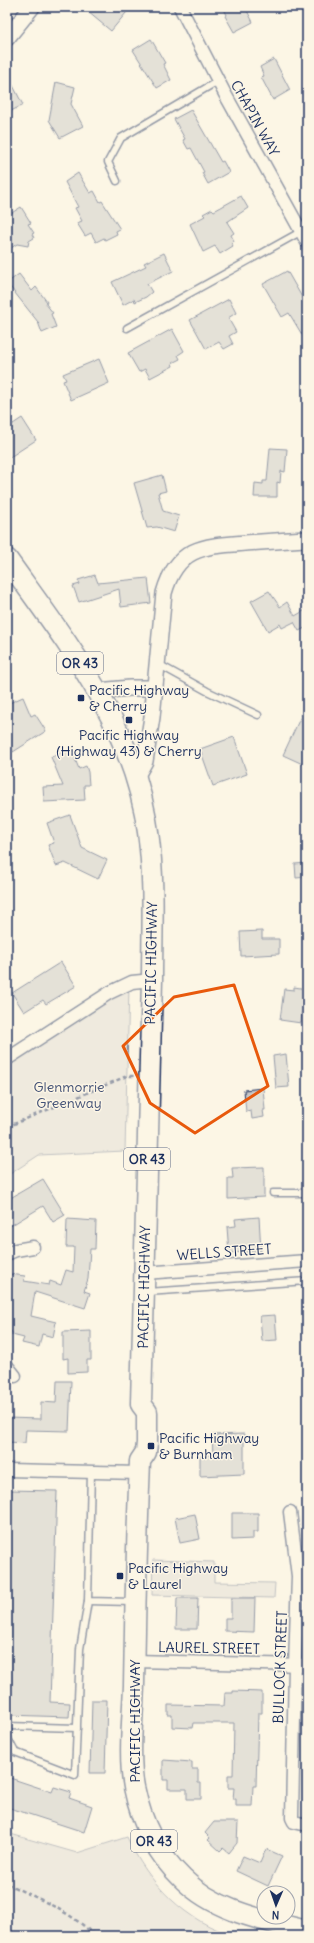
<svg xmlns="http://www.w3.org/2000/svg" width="314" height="1943" font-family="Delius,sans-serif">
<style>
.green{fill:#dfdbd4;stroke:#7d8599}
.building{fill:#c8c7c6;stroke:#1b2f5e}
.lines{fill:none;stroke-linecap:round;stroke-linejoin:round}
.service-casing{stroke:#1b2f5e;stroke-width:9}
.minor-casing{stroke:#1b2f5e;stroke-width:15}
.tertiary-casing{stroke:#1b2f5e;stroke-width:18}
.primary-casing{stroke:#1b2f5e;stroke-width:23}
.path{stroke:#1b2f5e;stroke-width:2.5;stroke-dasharray:4 3;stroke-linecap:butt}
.service{stroke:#fcf5e5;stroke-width:6}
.minor{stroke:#fcf5e5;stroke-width:12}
.tertiary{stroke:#fcf5e5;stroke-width:15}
.primary{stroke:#fcf5e5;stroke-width:20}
.marked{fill:none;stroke:#e8590c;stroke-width:3;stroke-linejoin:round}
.poi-dot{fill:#1b2f5e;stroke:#fcf5e5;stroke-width:1.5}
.labels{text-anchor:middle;stroke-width:3;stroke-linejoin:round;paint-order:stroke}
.shield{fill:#fcf5e5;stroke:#5e6a86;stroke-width:1}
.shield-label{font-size:13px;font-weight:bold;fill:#1b2f5e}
.street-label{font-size:14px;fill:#1b2f5e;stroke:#fcf5e5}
.poi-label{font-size:14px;fill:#1b2f5e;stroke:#fcf5e5;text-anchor:start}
.park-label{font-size:14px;fill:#425176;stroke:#fcf5e5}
</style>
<rect width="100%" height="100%" fill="#fcf5e5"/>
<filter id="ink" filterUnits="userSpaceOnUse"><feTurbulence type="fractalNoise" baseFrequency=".025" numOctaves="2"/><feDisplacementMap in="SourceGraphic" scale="8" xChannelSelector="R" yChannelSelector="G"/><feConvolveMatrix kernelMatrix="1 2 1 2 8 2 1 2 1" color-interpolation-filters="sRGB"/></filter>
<g filter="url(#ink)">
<g class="green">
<path d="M129 987 125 1151 39 1155 7 1176V1066Z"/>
<path d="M153 1560 214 1562V1582L275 1583 274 1598 152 1595Z"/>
<path d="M7 1833 77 1853 127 1837C148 1883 186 1923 236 1936H7Z"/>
</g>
<g class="building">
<path d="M82 7H131L111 31Z"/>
<path d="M223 7H245L253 22 234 32 225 16 227 15Z"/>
<path d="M151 39 165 63 163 64 171 80 157 88 133 50Z"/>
<path d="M274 59 290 90 273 100 261 77 264 76 260 67Z"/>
<path d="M7 74 23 105 7 113Z"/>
<path d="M56 82 75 87 71 104 83 126 60 138 49 120Z"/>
<path d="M191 110 221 162 223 161 229 172 208 184 202 173 204 172 191 148 188 149 183 140 185 139 174 119Z"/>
<path d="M78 173 90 193 94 191 100 202 102 201 120 229 116 231 117 234 105 240 104 238 96 242 91 233 85 236 77 223 82 221 75 208 78 207 65 182Z"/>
<path d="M241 196 248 208 227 222 234 233 231 235 234 241 231 243 233 246 220 254 215 246 203 252 190 224 205 216 203 214 212 209 214 211Z"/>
<path d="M21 207 31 223 28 224 34 233 32 234 34 238 29 241 28 246 17 244 11 248 7 245V216Z"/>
<path d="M164 253 173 271 147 284 152 292 146 297 135 302 134 299 123 305 112 282 146 266 144 263Z"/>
<path d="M287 271 307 306V343L289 313 282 317 263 284Z"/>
<path d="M19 274 32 291 36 287 47 302 46 304 53 313 51 314 56 327 42 333 38 322 7 283Z"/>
<path d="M229 299 236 313 228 318 236 332 229 336 233 344 224 349 219 342 206 349 190 320Z"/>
<path d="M172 329 184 351 178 355 180 359 172 363 173 366 150 378 145 369 139 372 128 353Z"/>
<path d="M99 359 109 383 71 400 63 381 66 380 63 374Z"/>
<path d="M22 418 36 440 7 459V428Z"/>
<path d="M270 448 287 449 285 472 281 471 280 483 277 482V497H254L255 483 263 484V481H267Z"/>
<path d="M162 475 166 491 158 493 163 511 179 516 174 532 157 527 147 528 134 483Z"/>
<path d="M95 575 98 583 148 578 151 603 121 607 119 589 79 602 73 586 80 584 78 580Z"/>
<path d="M269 591 280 607 287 602 295 616 307 609V627L299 631 294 622 282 628 280 624 268 631 251 601Z"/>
<path d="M23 697 31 716 35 714 46 731 13 752 7 740V704Z"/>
<path d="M307 703V766L283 755Z"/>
<path d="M234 737 247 774 213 786 200 749Z"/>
<path d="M71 749 79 769 86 766 88 772 89 785H84L85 800 44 802 43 787 63 786 51 757Z"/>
<path d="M70 815 82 848 107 860 98 879 65 863 56 866 48 845 54 843 47 823Z"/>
<path d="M307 863V877L296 878 295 864Z"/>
<path d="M262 931V939H279V954L241 956 240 932Z"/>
<path d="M61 962 76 986 46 1004 43 1000 24 1012 12 993Z"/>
<path d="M294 987 307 989V1013L302 1012 301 1023 280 1020 284 989 294 990Z"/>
<path d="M286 1054 289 1087 276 1088 273 1056Z"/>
<path d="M263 1088 265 1110H263L264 1117 252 1119 251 1111 246 1112 244 1090Z"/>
<path d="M264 1167V1197L228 1199V1178H233L232 1168Z"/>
<path d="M43 1179 65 1215 53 1222 43 1206 7 1228V1200Z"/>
<path d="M259 1217 261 1251 229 1253 227 1227 236 1226 235 1219Z"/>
<path d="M67 1219 96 1221 95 1249H90L88 1279 84 1291 90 1293 85 1308 35 1292 31 1316 56 1322 53 1337 42 1334 39 1347 22 1343 24 1338 12 1335V1332L7 1330V1277H9L10 1274 25 1276 24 1281 49 1285 50 1281 61 1285 66 1270 73 1272 74 1247H66Z"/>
<path d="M275 1315 277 1340 262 1341 260 1316Z"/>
<path d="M91 1331V1360H87V1372L68 1373V1358L63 1359V1332Z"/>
<path d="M57 1381H71L69 1431 26 1430 25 1443 7 1442V1418L41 1419V1402L56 1403Z"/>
<path d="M244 1434V1474L200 1476V1456L213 1455 212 1435Z"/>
<path d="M9 1490 57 1491 50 1702 70 1703 69 1717 7 1715V1546Z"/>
<path d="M232 1513H258V1532H253V1539L232 1540Z"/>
<path d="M195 1514 200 1539 180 1543 175 1518Z"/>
<path d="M177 1598H198L197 1629H176Z"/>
<path d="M231 1598H255L254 1632 225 1631V1618H231Z"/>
<path d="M233 1691 262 1692V1713H258L256 1786H253L252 1806H236V1799H233L234 1788H228V1775H233L234 1723H193L192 1728 172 1727V1715H168V1705L224 1706 225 1693H233Z"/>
<path d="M92 1700H107L105 1773H90Z"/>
<path d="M163 1760 192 1762V1769H198V1783H201V1799H187V1789H168V1780H163Z"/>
<path d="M7 1777 52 1792 54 1787 71 1792 69 1798 92 1806 84 1832 7 1807Z"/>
<path d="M214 1822H238L237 1843 229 1853 223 1848 220 1851 208 1840 210 1838 205 1833Z"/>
<path d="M266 1849 282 1856 268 1886 236 1871 243 1856 260 1863Z"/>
</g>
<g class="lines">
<defs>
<g id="service">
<path d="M117 181 108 162 121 138 218 81"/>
<path d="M127 328 302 231"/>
<path d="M158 664 207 691 258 715"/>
<path d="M273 1193H307"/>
<path d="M147 1292 307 1281"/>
<path d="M91 1472 88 1601 132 1602"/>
<path d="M7 1726 77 1728"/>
<path d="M7 1737 15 1752 75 1775 80 1649 88 1601"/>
</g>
<g id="minor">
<path d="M180 7 225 94 307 242"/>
<path d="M7 1059 109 993 132 982 152 980"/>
<path d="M7 1254 16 1250 33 1247"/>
<path d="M144 1273 307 1261"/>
<path d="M7 1366 15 1376"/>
<path d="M7 1470 139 1473"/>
<path d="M290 1512 298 1576 295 1665 292 1818 294 1822 307 1825"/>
<path d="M134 1661 307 1665"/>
</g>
<g id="tertiary">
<path d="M7 38 32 7"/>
<path d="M98 691 130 688H155"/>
<path d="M136 777 145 761 152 717 164 593C177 547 203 546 245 543 266 542 286 540 307 539"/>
</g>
<path id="primary" d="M7 559C67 643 134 726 148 832 155 881 152 931 152 980L141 1404 147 1412V1443L146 1452 140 1461C137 1536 135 1610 134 1685 133 1716 128 1757 134 1787 141 1822 157 1854 183 1879 216 1912 264 1920 307 1931"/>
</defs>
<use href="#service" class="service-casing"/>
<use href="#minor" class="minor-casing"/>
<use href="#tertiary" class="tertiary-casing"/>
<use href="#primary" class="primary-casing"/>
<g class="path">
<path d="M7 1127 127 1076H134"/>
<path d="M7 1884C39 1899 70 1911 95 1936"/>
</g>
<use href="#service" class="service"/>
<use href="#minor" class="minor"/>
<use href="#tertiary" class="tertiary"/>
<use href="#primary" class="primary"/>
</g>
</g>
<path d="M0 0H314V1943H0ZM234 985 268 1086 195 1133 150 1103 123 1046 174 997Z" fill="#fcf5e5" fill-opacity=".55" fill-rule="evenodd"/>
<path class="marked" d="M234 985 268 1086 195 1133 150 1103 123 1046 174 997Z"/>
<g class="poi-dot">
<rect x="77" y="694" width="8" height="8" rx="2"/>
<rect x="125" y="716" width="8" height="8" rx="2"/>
<rect x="147" y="1442" width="8" height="8" rx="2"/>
<rect x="116" y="1572" width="8" height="8" rx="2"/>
</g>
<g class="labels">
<g class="shield">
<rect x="57" y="652" width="46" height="22" rx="3"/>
<rect x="124" y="1148" width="46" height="22" rx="3"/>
<rect x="131" y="1830" width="46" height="22" rx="3"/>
</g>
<g class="shield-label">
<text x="80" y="668">OR 43</text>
<text x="147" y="1164">OR 43</text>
<text x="154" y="1846">OR 43</text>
</g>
<g class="street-label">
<text transform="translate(255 118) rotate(61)" y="5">CHAPIN WAY</text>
<text transform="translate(151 963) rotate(-89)" y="5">PACIFIC HIGHWAY</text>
<text transform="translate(224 1252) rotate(-4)" y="5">WELLS STREET</text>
<text transform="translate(144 1287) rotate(-89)" y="5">PACIFIC HIGHWAY</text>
<text transform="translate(209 1648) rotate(1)" y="5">LAUREL STREET</text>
<text transform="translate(280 1667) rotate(-88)" y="5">BULLOCK STREET</text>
<text transform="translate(135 1721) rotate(-90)" y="5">PACIFIC HIGHWAY</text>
</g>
<g class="poi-label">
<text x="89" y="695">Pacific Highway<tspan x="89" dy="16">&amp; Cherry</tspan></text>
<text x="129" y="740" text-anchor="middle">Pacific Highway<tspan x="129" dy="16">(Highway 43) &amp; Cherry</tspan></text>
<text x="159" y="1443">Pacific Highway<tspan x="159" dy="16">&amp; Burnham</tspan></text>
<text x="128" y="1573">Pacific Highway<tspan x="128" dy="16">&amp; Laurel</tspan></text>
</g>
<g class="park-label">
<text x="69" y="1092">Glenmorrie<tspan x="69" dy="16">Greenway</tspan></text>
</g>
</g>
<rect width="314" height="1943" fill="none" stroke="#fcf5e5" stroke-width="24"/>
<rect x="12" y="12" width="290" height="1919" fill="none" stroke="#1b2f5e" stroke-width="1.5" filter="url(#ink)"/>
<g transform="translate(276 1905) rotate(182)"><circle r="19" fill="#fcf5e5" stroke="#a2a6af"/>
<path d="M0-3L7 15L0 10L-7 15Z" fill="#1b2f5e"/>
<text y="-6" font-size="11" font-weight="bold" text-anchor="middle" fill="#1b2f5e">N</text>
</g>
</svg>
